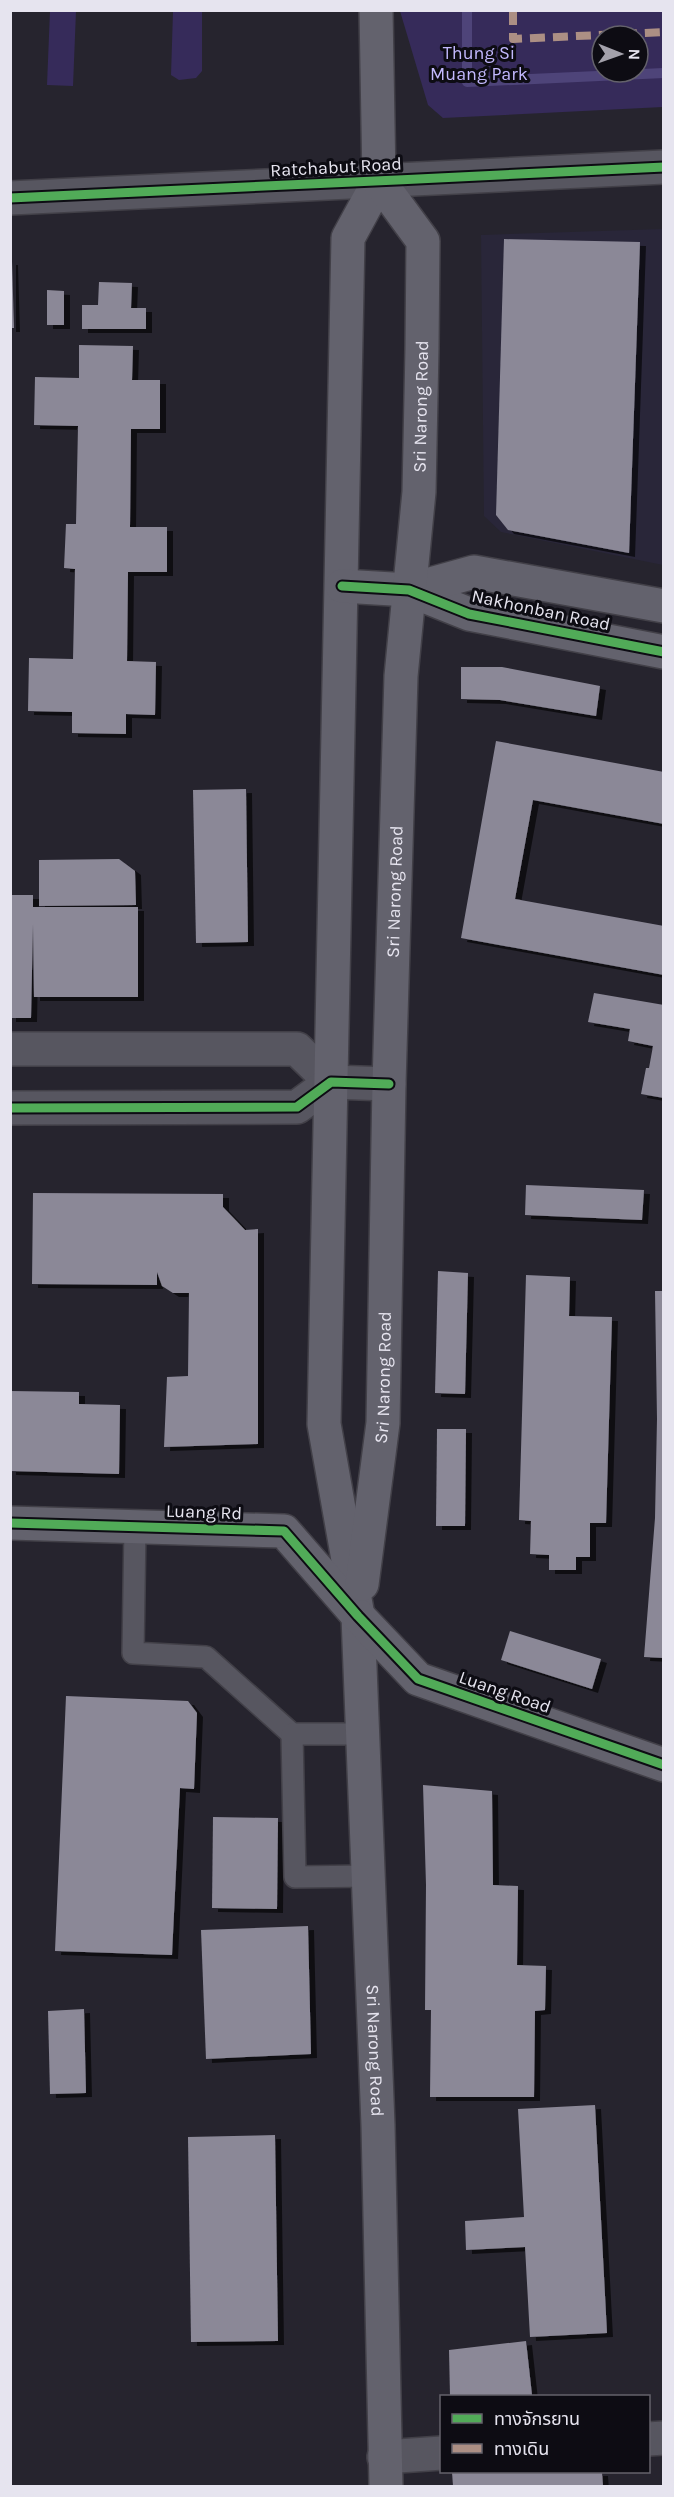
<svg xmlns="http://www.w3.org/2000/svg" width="674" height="2497" font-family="Karla,'Noto Sans Thai',sans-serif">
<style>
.built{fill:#292639}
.green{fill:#362b5a;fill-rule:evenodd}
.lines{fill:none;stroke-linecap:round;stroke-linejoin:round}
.stream{stroke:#4e4479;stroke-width:10}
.building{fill:#8b8897;filter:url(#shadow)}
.lane-casing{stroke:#424048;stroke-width:24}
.street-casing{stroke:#424048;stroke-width:36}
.secondary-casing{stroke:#424048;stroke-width:36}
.lane{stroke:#575660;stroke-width:21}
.street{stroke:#575660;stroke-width:33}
.secondary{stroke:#63626d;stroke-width:33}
.quiet{stroke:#ac8f84;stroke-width:8;stroke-dasharray:15 8;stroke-linecap:butt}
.cycleway-casing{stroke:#0d0c13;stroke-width:13}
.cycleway{stroke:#51ab58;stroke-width:9}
.labels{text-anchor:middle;stroke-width:6;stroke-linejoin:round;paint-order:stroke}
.park-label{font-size:18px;fill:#c3b9fe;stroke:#0d0c13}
.street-label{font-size:18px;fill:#e6e4ef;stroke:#0d0c13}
</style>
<defs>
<filter id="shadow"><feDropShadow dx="6" dy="4" stdDeviation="0" flood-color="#0009"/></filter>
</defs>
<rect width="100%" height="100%" fill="#26242e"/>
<path class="built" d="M663 229V565L501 532 484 516 481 235Z"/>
<g class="green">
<path d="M50 11H76L73 86 47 85Z"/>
<path d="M173 11H202V71L196 78 179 80 171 75Z"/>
<path d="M400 11H663V107L443 118 428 105ZM602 36H638V72H602Z"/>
</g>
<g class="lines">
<path class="stream" d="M467 10V82L664 73"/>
</g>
<g class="building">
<path d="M504 239 640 242 629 553 508 530 496 515Z"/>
<path d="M10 261H12L14 328H10Z"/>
<path d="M99 282 132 283 131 308H146V329H82V305H98Z"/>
<path d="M47 290 64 291V325H47Z"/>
<path d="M79 345 133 346 132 380H160V429H131L130 527H167V572H128L127 661 156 662 155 715 126 714V734L72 733V712L28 711 29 658 73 659 75 569 64 568 66 524H76L78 426 34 425 35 377 79 378Z"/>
<path d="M461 667H502L600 686 596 716 500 700 461 699Z"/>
<path d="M496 741 664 772V824L533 800 515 899 664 926V975L461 938Z"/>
<path d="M246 789 248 942 196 943 193 790Z"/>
<path d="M119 859 135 871 136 905 39 906V860Z"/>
<path d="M10 895H33V907H138V997H34L33 924 31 1018H10Z"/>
<path d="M594 993 664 1005V1098L641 1094 646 1068H649L653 1046 628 1041 630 1029 588 1022Z"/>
<path d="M526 1185 644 1190 642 1220 525 1215Z"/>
<path d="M33 1193 223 1194V1207L245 1230 258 1229V1444L164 1447 167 1377 188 1376 189 1293H173L162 1286 157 1272V1285L32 1284Z"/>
<path d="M438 1271 468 1273 465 1394 435 1393Z"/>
<path d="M526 1275 570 1277 569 1316 612 1317 606 1523H590V1557H576V1570H549V1555L530 1554 531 1521 519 1520Z"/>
<path d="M655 1291H664V1658L644 1657 655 1518 657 1419Z"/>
<path d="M10 1391 79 1392V1404L120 1405 119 1474 10 1471Z"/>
<path d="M437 1429H466L465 1526H436Z"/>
<path d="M510 1631 601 1659 592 1689 501 1660Z"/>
<path d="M66 1696 188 1701 197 1713 194 1789 180 1788 172 1955 55 1951Z"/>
<path d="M423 1785 492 1791 493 1885 518 1886 517 1965 546 1966 545 2010 535 2011 534 2097H430L431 2010H425L426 1885Z"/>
<path d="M213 1817 278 1818 277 1909 212 1908Z"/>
<path d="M308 1926 311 2054 206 2059 201 1930Z"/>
<path d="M84 2009 86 2093 50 2094 48 2011Z"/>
<path d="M595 2105 607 2333 530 2337 525 2247 466 2250 465 2221 524 2217 518 2109Z"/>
<path d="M275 2135 278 2341 191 2342 188 2137Z"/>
<path d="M526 2341 532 2395 450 2396 449 2350Z"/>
<path d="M452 2472H602L603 2486H453Z"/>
</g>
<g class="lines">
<defs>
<g id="lane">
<path d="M135 1526 133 1653 206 1657 292 1734"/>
<path d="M364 1734H292L295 1877 369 1876"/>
</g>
<g id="street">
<path d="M10 198C228 189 446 177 664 167"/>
<path d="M10 1049H297L331 1082"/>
<path d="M10 1108 297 1107 331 1082 389 1084"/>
<path d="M648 2439 664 2438"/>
<path d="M384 2457 442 2453"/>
</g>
<g id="secondary">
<path id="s1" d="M376 10 379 181 348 238 324 1424 358 1616 378 2125 386 2486"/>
<path d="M342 586 409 590 469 614 664 652"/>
<path d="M409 590 474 572 664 606"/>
<path d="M10 1523 284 1531 358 1616 418 1679 664 1765"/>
<path id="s2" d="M362 1584 383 1423 389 1084 401 676 419 492 422 348 423 241 379 181"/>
</g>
</defs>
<use href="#lane" class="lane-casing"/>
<use href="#street" class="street-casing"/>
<use href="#secondary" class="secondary-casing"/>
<use href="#lane" class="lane"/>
<use href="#street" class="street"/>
<use href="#secondary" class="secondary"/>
<path class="quiet" d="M513 10V39L664 32"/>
<defs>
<g id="cycleway">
<path d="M10 198C228 189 446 177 664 167"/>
<path d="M342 586 409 590 469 614 664 652"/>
<path d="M10 1108 297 1107 331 1082 389 1084"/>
<path d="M10 1523 284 1531 358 1616 418 1679 664 1765"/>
</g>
</defs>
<use href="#cycleway" class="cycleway-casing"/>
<use href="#cycleway" class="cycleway"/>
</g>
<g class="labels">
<g class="park-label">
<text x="479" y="59">Thung Si<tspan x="479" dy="21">Muang Park</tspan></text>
</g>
<g class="street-label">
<text transform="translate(336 167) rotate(-3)" y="6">Ratchabut Road</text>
<text dy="6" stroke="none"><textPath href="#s2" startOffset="1180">Sri Narong Road</textPath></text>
<text transform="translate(541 610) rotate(12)" y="6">Nakhonban Road</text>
<text dy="6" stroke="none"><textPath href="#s2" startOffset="694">Sri Narong Road</textPath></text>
<text dy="6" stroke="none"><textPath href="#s2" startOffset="208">Sri Narong Road</textPath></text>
<text transform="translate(204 1512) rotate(2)" y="6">Luang Rd</text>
<text transform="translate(505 1692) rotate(19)" y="6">Luang Road</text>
<text dy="6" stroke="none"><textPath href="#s1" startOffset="2052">Sri Narong Road</textPath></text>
</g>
</g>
<rect width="674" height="2497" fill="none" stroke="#e6e4ef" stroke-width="24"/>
<rect x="440" y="2395" width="210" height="78" fill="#0d0c13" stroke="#64626b" stroke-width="1.5"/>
<rect x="452" y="2414" width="30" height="9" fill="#51ab58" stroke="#64626b" stroke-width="1.5"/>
<text x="494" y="2425" font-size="18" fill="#e6e4ef">ทางจักรยาน</text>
<rect x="452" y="2444" width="30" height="9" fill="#ac8f84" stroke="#64626b" stroke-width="1.5"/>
<text x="494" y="2455" font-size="18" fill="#e6e4ef">ทางเดิน</text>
<g transform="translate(620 54) rotate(91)"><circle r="28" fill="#0d0c13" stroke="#64626b" stroke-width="1.5"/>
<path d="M0-4.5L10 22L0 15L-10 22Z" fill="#a3a1ab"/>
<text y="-9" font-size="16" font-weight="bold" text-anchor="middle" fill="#e6e4ef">N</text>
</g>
</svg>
